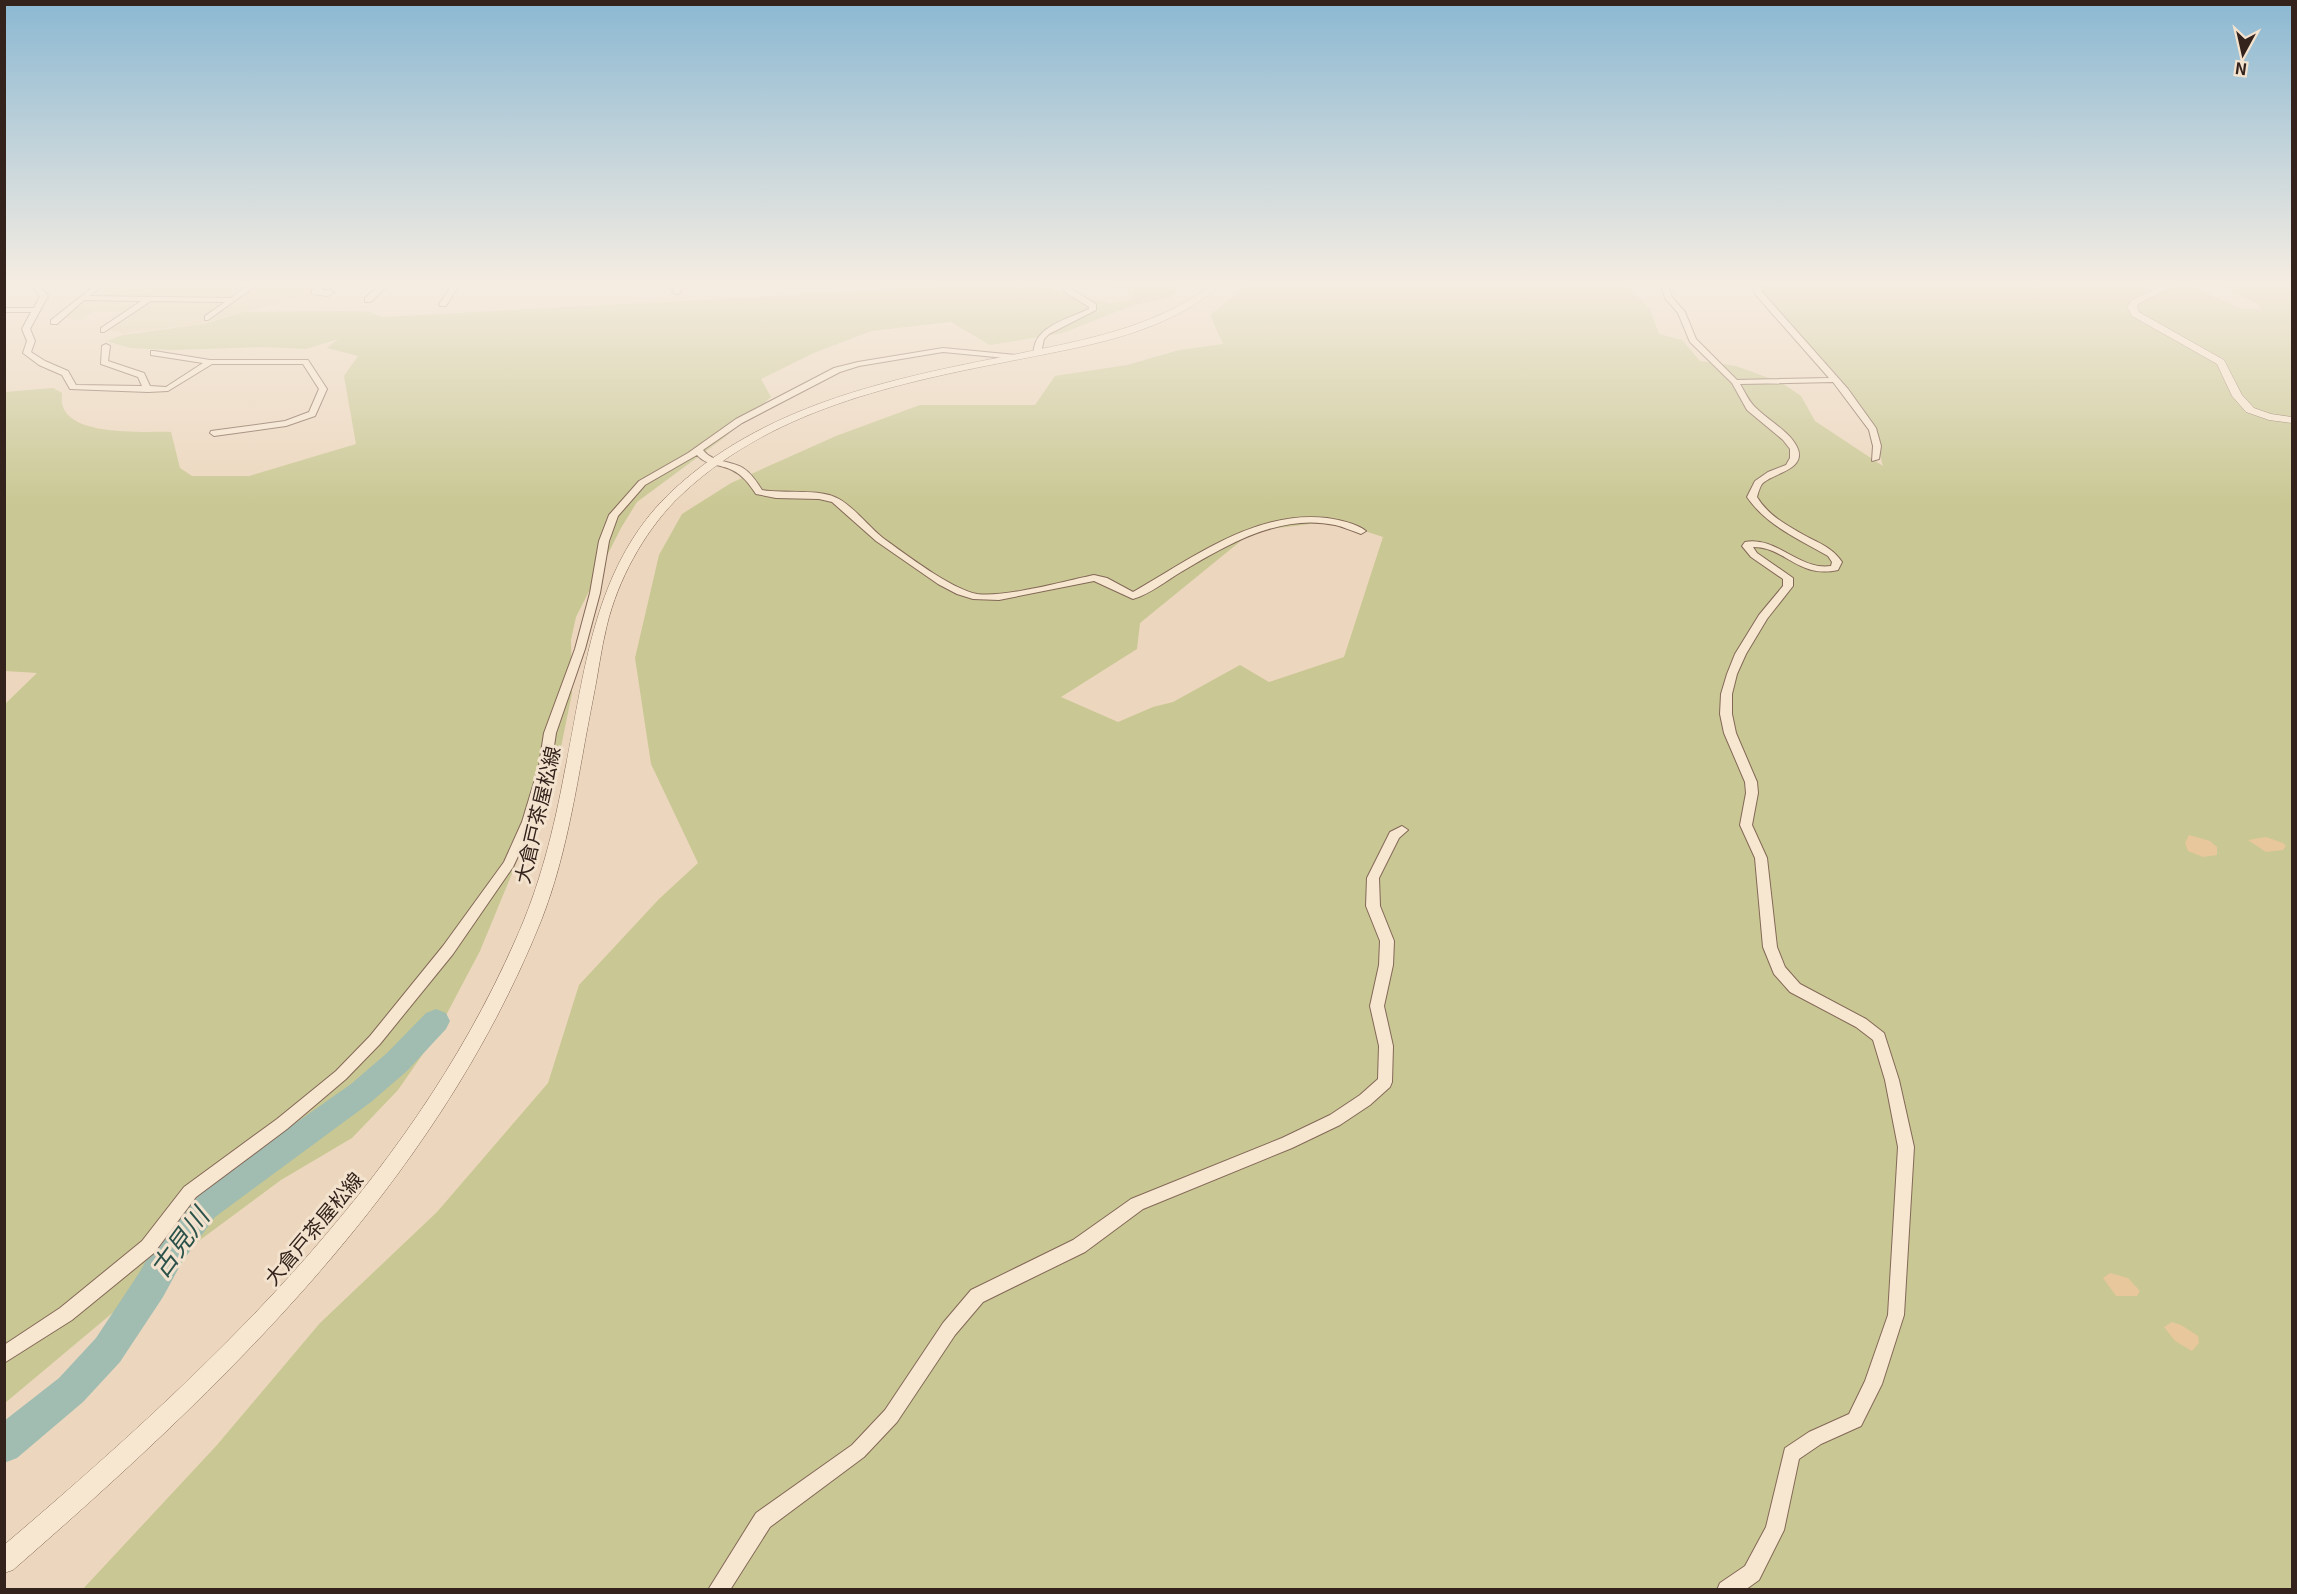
<svg xmlns="http://www.w3.org/2000/svg" width="2297" height="1594" font-family="Georgia,'Noto Sans JP',serif">
<style>
.farmland{fill:#e1d0ab}
.green{fill:#c9c793;fill-rule:evenodd}
.sand{fill:#e7c79b}
.lines{fill:none;stroke-linecap:round;stroke-linejoin:round}
.river{fill:#a1bdb1;fill-rule:evenodd}
.minor-casing{stroke:#836857;stroke-width:2}
.tertiary-casing{stroke:#836857;stroke-width:1}
.minor{fill:#f7e6d0;fill-rule:evenodd}
.tertiary{fill:#f7e6d0;fill-rule:evenodd}
.labels{text-anchor:middle;stroke-width:6;stroke-linejoin:round;paint-order:stroke}
.street-label{font-size:20px;fill:#33231c;stroke:#f3e2cd}
.near-water-label{font-size:26px;font-style:italic;fill:#2b524a;stroke:#f3e2cd}
</style>
<rect width="100%" height="100%" fill="#ecd7be"/>
<path class="farmland" d="M102 284H254L232 301 259 284H322L307 298 240 312 202 324 124 333 104 330 132 312 94 311 82 320 62 318 82 298Z"/>
<g class="green">
<path d="M1002 284H1029L1111 304 1132 299 1134 290 1084 284H1185L1168 298 1133 305 1063 333 990 345 951 322 871 331 814 353 761 379 771 397 725 437 637 502 621 528 576 617 571 640 572 693 558 762 480 951 434 1038 398 1090 352 1138 281 1180 196 1243 5 1403 4 705 37 673 5 671V392L53 388 62 393C62 397 61 403 63 407 74 437 146 431 171 432L180 468 192 476H249L356 444 344 376 358 356 327 348 338 339 306 349 264 347 173 350 130 348 107 341 123 335 204 324 243 312 345 311 371 312 382 317Z"/>
<path d="M1249 284H1625L1650 309 1659 334 1682 340 1700 361 1736 366 1782 383 1801 396 1815 421 1883 466 1873 430 1757 289 1760 284H2139L2148 291 2188 285 2242 309H2261L2258 304 2218 284H2292V1589L82 1590 217 1445 320 1323 437 1212 548 1083 579 985 659 899 698 863 651 764 635 658 659 555 682 514 731 483 836 436 920 405H1035L1055 376 1127 365 1179 350 1223 344 1210 315ZM1334 521 1383 537 1344 657 1269 682 1240 665 1173 702 1153 707 1118 722 1061 697 1137 649 1140 623 1253 531Z"/>
</g>
<g class="sand">
<path d="M2189 835 2210 841 2217 847V855L2203 857 2188 851 2185 843Z"/>
<path d="M2266 837 2283 843 2286 846 2283 850 2266 852 2248 840Z"/>
<path d="M2110 1273 2128 1278 2140 1291 2137 1296H2116L2103 1278Z"/>
<path d="M2172 1322 2181 1325 2198 1336 2199 1343 2192 1351 2175 1341 2164 1327Z"/>
</g>
<g class="lines">
<path class="river" d="M436 1009 446 1013 450 1021 446 1029 407 1071 371 1102 215 1217 182 1262 163 1297 120 1362 83 1402 17 1458 4 1463V1421L59 1378 96 1338 139 1273 158 1240 193 1195 351 1084 387 1053 426 1013Z"/>
<defs>
<g id="minor">
<path d="M31 284H38L48 296 30 329 35 341 31 352 45 361 68 371 76 385 142 386 138 377 101 364 102 346 106 344 110 346 108 361 144 373 150 386 166 387 203 363 151 355V351H154L210 360H308L327 389 315 416 286 426 214 436 210 433 211 431 285 421 309 412 319 389 303 364H212L168 391 148 392 70 389 62 375 39 365 23 353 27 341 22 329 31 312H4V308H34L40 296Z"/>
<path d="M97 284H105L89 296 231 298 250 284H258L208 320H205V316L225 302 151 301 104 332H101V328L141 301 84 300 57 324H51V320Z"/>
<path d="M319 284H327L321 290H330L334 292 328 296 312 294V290Z"/>
<path d="M381 284H389L371 302H365V298Z"/>
<path d="M453 284H460L446 306H440L439 304Z"/>
<path d="M677 284H684L679 294H676L672 292Z"/>
<path d="M1061 284H1067L1071 289 1096 304V310L1049 334 1044 339 1041 353 1034 355C1031 327 1068 319 1089 309V307L1065 292Z"/>
<path d="M1661 284H1668L1672 297 1685 312 1696 339 1737 380 1829 378 1755 294 1753 284H1760L1762 292 1848 389 1876 428 1881 446 1879 459 1872 461 1873 446 1869 430 1833 382 1740 384C1745 392 1749 402 1756 408 1769 421 1789 431 1797 447 1808 470 1772 473 1762 484 1760 487 1758 493 1757 497 1768 515 1786 525 1804 535 1819 543 1833 548 1842 562L1838 570C1798 579 1786 547 1753 547L1757 553 1793 578V586L1767 619 1746 654 1737 674 1732 694V714L1736 733 1757 782 1758 793 1752 825 1767 858 1777 947 1785 967 1800 984 1866 1019 1884 1033 1899 1080 1914 1147 1904 1315 1882 1384 1861 1426 1821 1444 1799 1459 1784 1530 1759 1580 1745 1590H1717L1720 1583 1745 1566 1766 1527 1785 1448 1809 1432 1849 1414 1865 1381 1888 1315 1898 1147 1885 1080 1873 1040 1856 1027 1790 992 1774 974 1763 947 1755 858 1740 825 1746 793 1745 782 1724 733 1720 714 1721 694 1727 674 1735 654 1759 615 1783 586V579L1751 557 1742 546 1745 542C1777 536 1799 571 1831 566L1832 562 1828 556C1799 539 1767 526 1747 497L1755 481 1768 472 1786 465 1790 458V449L1783 440 1747 410 1732 383 1690 342 1678 313 1665 298Z"/>
<path d="M943 348 1016 355 1020 357 1016 359 943 352 859 366 840 372 742 423 703 450C713 463 730 460 743 468 751 473 757 482 762 490 784 494 820 488 839 499 855 508 868 526 883 538 905 554 951 589 977 594 1004 598 1065 581 1094 575L1107 578 1133 592C1193 558 1255 510 1327 518 1340 520 1356 523 1366 531L1361 534C1352 531 1344 527 1335 525 1280 513 1227 545 1181 572 1166 581 1150 594 1133 599L1094 581 999 600 973 599 957 594 938 584 876 541 832 502 819 499 776 498 756 494C749 484 743 475 732 470 720 464 707 466 697 455L645 485 618 516 609 541 600 593 585 649 556 733 551 766 534 822 513 867 453 954 380 1044 346 1079 287 1129 196 1197 154 1253 72 1320 4 1363V1345L60 1308 142 1241 184 1187 277 1119 336 1071 370 1036 443 946 504 862 522 822 539 766 544 733 575 649 590 593 599 541 609 515 639 481 688 453 736 419 834 368 858 362Z"/>
<path d="M1402 826 1408 830 1399 838 1379 878 1380 906 1394 941 1393 965 1384 1006 1393 1046 1392 1082 1390 1087 1370 1105 1340 1125 1292 1148 1143 1209 1085 1252 983 1302 955 1335 897 1422 864 1457 770 1527 730 1590H708L756 1513 852 1445 885 1410 943 1323 971 1290 1073 1240 1131 1199 1282 1138 1330 1115 1360 1095 1378 1079 1379 1046 1370 1006 1379 965 1380 941 1366 906 1367 878 1390 832Z"/>
</g>
<g id="tertiary">
<path d="M1213 284H1222C1167 333 1091 345 1021 359 898 383 767 409 675 501 643 534 618 580 607 625 601 649 598 675 593 699 578 774 569 850 541 921 435 1185 223 1387 13 1570L4 1573V1545C205 1374 407 1186 515 941 540 886 554 829 565 770 585 672 593 568 669 494 762 405 889 379 1012 355 1083 340 1153 329 1213 284Z"/>
<path d="M2166 284H2177L2138 304 2137 307 2139 312 2224 360 2242 395 2254 408 2271 414 2292 417V423L2269 420 2246 412 2232 396 2217 364 2132 316 2127 307 2132 300Z"/>
</g>
</defs>
<use href="#minor" class="minor-casing"/>
<use href="#tertiary" class="tertiary-casing"/>
<use href="#minor" class="minor"/>
<use href="#tertiary" class="tertiary"/>
</g>
<linearGradient id="sky" x2="0" y2="1"><stop stop-color="#8bb8d2"/><stop offset="0.56" stop-color="#f6ede2"/><stop offset="1" stop-color="#f6ede2" stop-opacity="0"/></linearGradient>
<rect width="2297" height="507" fill="url(#sky)"/>
<g class="labels">
<g class="street-label">
<text transform="translate(538 815) rotate(-77)" y="7">大倉戸茶屋松線</text>
<text transform="translate(314 1229) rotate(-50)" y="7">大倉戸茶屋松線</text>
</g>
<g class="near-water-label">
<text transform="translate(180 1243) rotate(-54)" y="9">古見川</text>
</g>
</g>
<rect width="2297" height="1594" fill="none" stroke="#33231c" stroke-width="12"/>
<g transform="translate(2243 54) rotate(188)" stroke="#f3e2cd" stroke-width="4.5" paint-order="stroke">
<path d="M0-4.5L10 22L0 15L-10 22Z" fill="#33231c"/>
<text y="-9" font-size="16" font-weight="bold" text-anchor="middle" fill="#33231c">N</text>
</g>
</svg>
